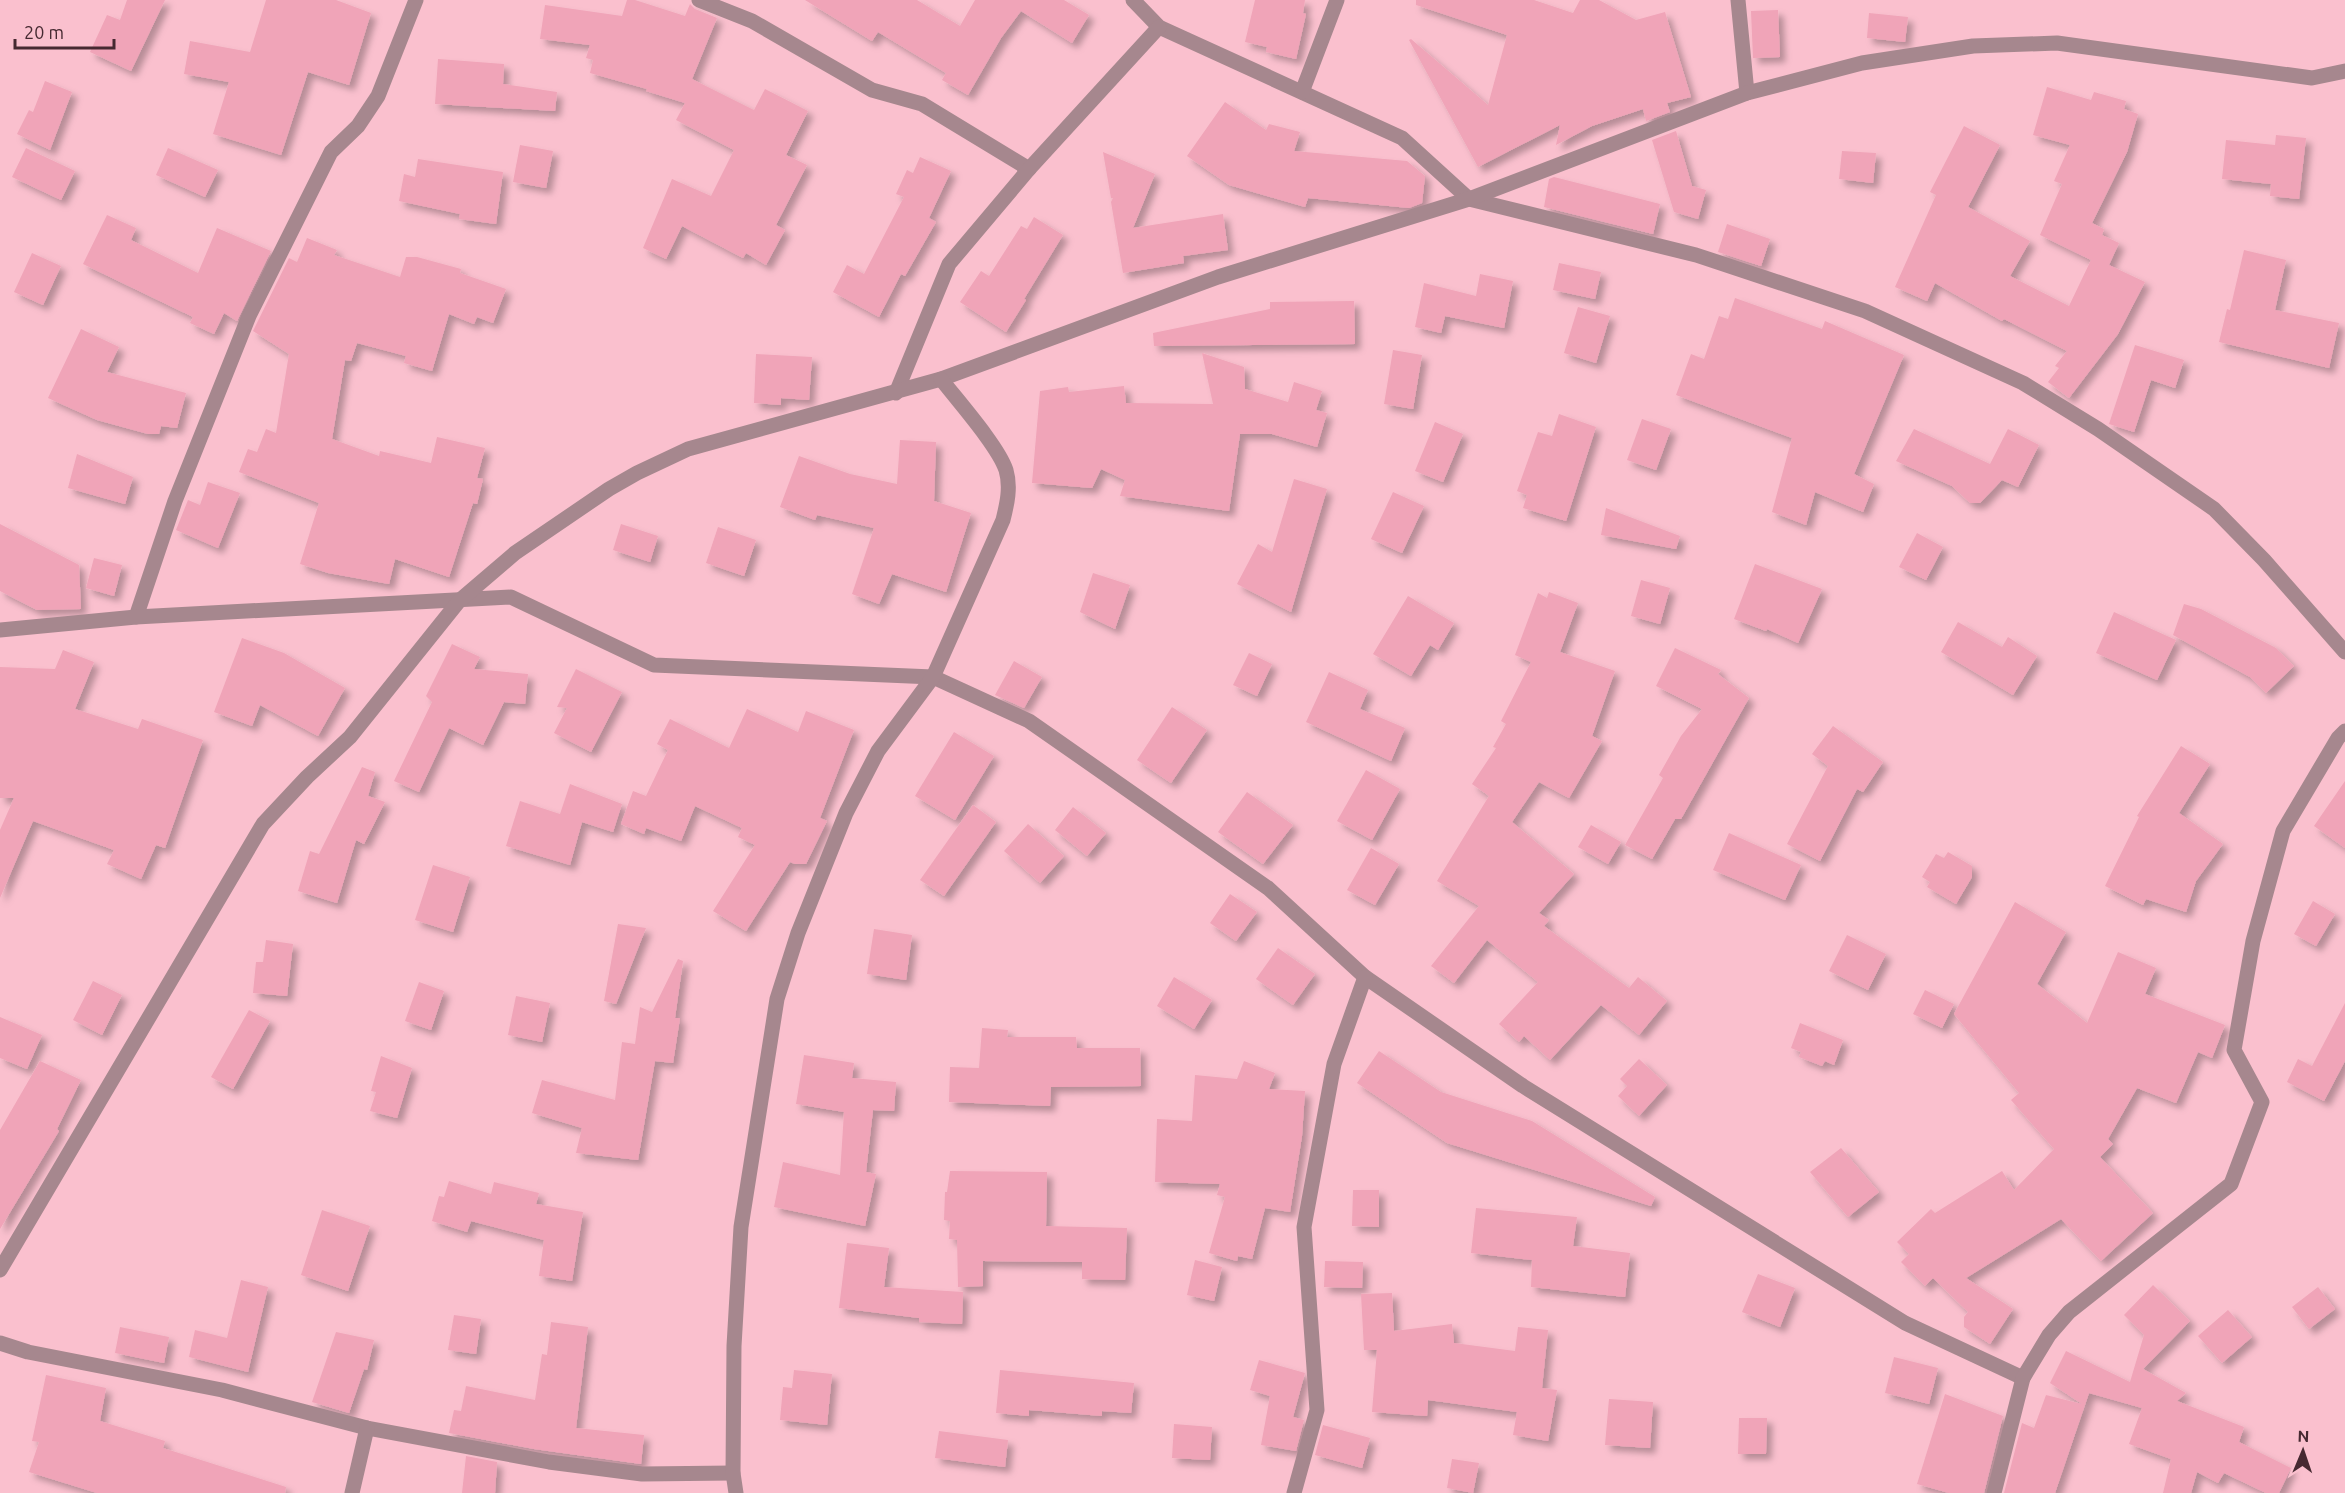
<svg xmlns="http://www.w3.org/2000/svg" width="2345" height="1493" font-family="Ubuntu,sans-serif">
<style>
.building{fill:#f0a4b8;filter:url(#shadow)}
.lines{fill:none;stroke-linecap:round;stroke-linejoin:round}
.minor{stroke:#a6878e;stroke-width:15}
</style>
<defs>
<filter id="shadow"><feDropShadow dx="5.5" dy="5.5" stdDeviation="3" flood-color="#0004"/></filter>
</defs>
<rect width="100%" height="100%" fill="#fac0ce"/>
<g class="building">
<path d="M127 0H165L131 71 90 52 107 15 120 20Z"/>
<path d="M266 0H336L371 13 349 85 308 72 281 155 213 134 229 82 184 74 190 41 250 52Z"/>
<path d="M627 0H635L685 16 690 4 695 9 717 18 692 79 754 110 765 89 808 111 786 155 807 165 776 225 785 230 766 265 746 253 743 258 682 226 666 259 643 248 672 179 711 196 734 150 676 120 685 103 646 91 647 89 590 73 593 60 586 58 590 45 540 39 545 5 622 16Z"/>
<path d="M805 0H917L960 26 975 0H1064L1089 15 1072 43 1021 11 1001 38 968 95 942 80 946 73 878 32 872 41Z"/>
<path d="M1255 0H1305L1303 13 1306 14 1296 59 1266 52 1267 47 1245 42Z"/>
<path d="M1416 0H1534L1573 13 1580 0H1599L1636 20 1665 12 1691 97 1667 103 1670 112 1646 121 1643 109 1592 126 1556 145 1560 125 1478 167 1409 40 1411 39 1488 105 1507 35 1416 5Z"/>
<path d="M1778 10 1780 57 1753 58 1751 11Z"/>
<path d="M1869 13 1908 17 1905 42 1867 38Z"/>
<path d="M438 59 504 64 503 84 557 92 555 111 435 104Z"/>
<path d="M45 81 72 92 50 150 17 134 29 110 33 112Z"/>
<path d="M2047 87 2091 100 2094 92 2126 101 2124 109 2138 114 2127 152 2092 223 2104 229 2102 235 2119 243 2109 265 2145 282 2118 334 2069 398 2048 382 2059 368 2055 366 2067 351 2004 319 2002 321 1935 283 1927 301 1895 287 1936 195 1930 192 1964 126 2000 145 1968 207 2030 241 2010 276 2069 306 2091 260 2040 235 2062 184 2054 181 2070 145 2033 135Z"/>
<path d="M1225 102 1266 130 1269 124 1300 132 1294 151 1407 161 1425 176 1422 203 1409 208 1308 198 1305 207 1229 185 1187 156Z"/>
<path d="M1676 131 1692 186 1706 190 1698 219 1674 212 1652 140Z"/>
<path d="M2276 135 2306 138 2299 199 2270 196 2271 184 2222 179 2226 140 2275 145Z"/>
<path d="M520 145 553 151 546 188 513 182Z"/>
<path d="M26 148 75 171 61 200 12 177Z"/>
<path d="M168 148 218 170 205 197 156 175Z"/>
<path d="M1842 151 1876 153 1873 183 1839 179Z"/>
<path d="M1103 152 1155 174 1133 228 1223 214 1228 250 1183 256 1184 263 1123 273 1111 202 1113 198H1111Z"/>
<path d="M920 157 951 171 929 218 936 222 905 276 901 274 879 317 833 292 847 265 864 274 904 197 896 194 907 170 913 173Z"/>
<path d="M418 159 503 172 496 224 459 219 460 214 399 201 404 174 415 177Z"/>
<path d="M1554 177 1660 204 1653 234 1544 207 1549 179Z"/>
<path d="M107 215 136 228 131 240 198 273 217 228 271 251 237 321 224 313 214 334 190 323 193 317 83 264Z"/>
<path d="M1034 217 1063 235 1024 299 1026 300 1006 332 960 302 981 271 989 276 1021 226 1027 229Z"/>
<path d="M1727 224 1770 239 1761 266 1718 252Z"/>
<path d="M307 238 337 250 334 255 400 277 406 257H417L461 269 460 273 506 289 493 323 477 317 474 324 449 314 432 371 404 363 406 356 357 343 351 361 345 360 332 439 379 456 380 451 431 463 437 437 485 448 477 478 483 479 477 504 473 503 449 577 395 559 389 584 328 573 300 564 319 503 239 472 248 449 257 452 266 429 276 433 289 354 253 331 289 258 297 262Z"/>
<path d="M2244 250 2286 260 2275 310 2339 323 2329 368 2219 342 2227 309 2230 310Z"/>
<path d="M32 253 61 266 43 305 14 292Z"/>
<path d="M1559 263 1601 272 1595 299 1553 290Z"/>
<path d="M1480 274 1513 281 1504 328 1445 316 1441 333 1415 327 1424 283 1476 296Z"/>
<path d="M1735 298 1822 329 1825 321 1904 355 1854 474 1874 484 1863 512 1815 492 1806 525 1772 512 1792 438 1676 395 1691 354 1704 359 1719 316 1728 319Z"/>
<path d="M1354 301 1355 344 1154 346 1153 333 1270 309V302Z"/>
<path d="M1578 307 1610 316 1596 363 1564 353Z"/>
<path d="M81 329 119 347 107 372 186 393 177 428 161 426 159 434H148L97 420 48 398Z"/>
<path d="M2135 345 2184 360 2175 388 2151 380 2134 432 2109 424Z"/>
<path d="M1393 350 1422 355 1413 409 1384 404Z"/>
<path d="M1202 353 1244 367 1245 389 1288 402 1294 382 1322 391 1316 410 1327 413 1317 447 1272 434H1240L1229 511 1120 496 1125 480 1101 469 1092 488 1032 483 1040 391 1068 387 1069 392 1124 386 1126 403 1213 404Z"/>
<path d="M756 354 812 357 809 400 781 398V405L754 403Z"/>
<path d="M1559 414 1596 427 1566 521 1523 508 1527 495 1517 491 1538 432 1552 436Z"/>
<path d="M1642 419 1671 429 1656 470 1627 460Z"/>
<path d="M1435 422 1463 434 1443 482 1415 471Z"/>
<path d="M1914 429 1990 464 2008 429 2039 445 2018 487 2002 480 1980 503H1970L1952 486 1896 461Z"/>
<path d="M900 440 936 442 934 501 971 513 946 592 892 574 879 604 852 594 874 528 817 515 815 520 780 507 799 456 850 474 897 484Z"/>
<path d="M77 454 133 477 125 504 68 488Z"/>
<path d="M1294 479 1327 489 1291 612 1237 584 1258 544 1272 552Z"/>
<path d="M208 482 240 493 218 548 176 530 188 500 200 505Z"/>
<path d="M1393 492 1424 506 1402 553 1371 539Z"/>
<path d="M1606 508 1680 536 1676 549 1601 535Z"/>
<path d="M0 524 79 565 81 609 37 610 0 591Z"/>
<path d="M621 524 658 536 650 562 613 550Z"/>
<path d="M718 527 756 540 744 576 706 563Z"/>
<path d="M1917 533 1943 547 1926 580 1899 567Z"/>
<path d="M94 558 122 565 114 596 86 588Z"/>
<path d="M1755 564 1822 589 1798 643 1767 629 1766 631 1734 619Z"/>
<path d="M1093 573 1130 585 1115 629 1080 612Z"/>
<path d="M1641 580 1670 588 1660 624 1631 616Z"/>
<path d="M1549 592 1578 603 1560 652 1615 671 1592 736 1602 741 1569 798 1539 782 1512 822 1574 874 1539 913 1549 920 1544 926 1629 988 1638 977 1667 1001 1639 1035 1601 1005 1550 1060 1524 1036 1519 1042 1499 1024 1538 982 1487 940 1454 983 1431 966 1479 906 1437 881 1489 796 1472 784 1496 748 1493 747 1506 724 1501 721 1531 662 1515 655 1538 593 1547 598Z"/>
<path d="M1408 596 1454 623 1438 650 1430 645 1411 676 1373 654Z"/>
<path d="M2184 604 2201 609 2276 648 2294 666 2266 693 2250 677 2173 635Z"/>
<path d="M2114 612 2176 640 2157 680 2096 653Z"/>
<path d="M1958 622 2002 647 2008 637 2037 656 2013 695 1941 652Z"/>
<path d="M242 638 284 653 345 688 318 736 260 705 252 726 214 712Z"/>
<path d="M452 644 480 657 474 669 528 674 525 704 504 702 483 745 449 728 419 792 394 781 432 702 426 696Z"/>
<path d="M1675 648 1721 670 1718 674 1749 698 1681 819H1675L1652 859 1625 845 1663 778 1659 775 1681 736 1702 709 1656 686Z"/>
<path d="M63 650 94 662 75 709 138 729 142 719 203 740 165 848 156 845 141 879 107 864 114 850 33 821 0 898V830L14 798H0V667L55 669Z"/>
<path d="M1249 653 1272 664 1257 696 1233 685Z"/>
<path d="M1014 661 1042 677 1024 708 995 695Z"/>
<path d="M576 669 622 692 591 752 554 733 567 708 557 707Z"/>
<path d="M1329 672 1368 690 1360 709 1405 728 1391 761 1306 722Z"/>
<path d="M1172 707 1207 730 1171 783 1137 760Z"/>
<path d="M747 709 798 732 806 711 854 730 820 818 827 821 806 864H795L790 862 746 931 713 911 755 845 738 837 742 828 695 806 681 841 646 828 644 834 621 824 633 791 646 796 668 750 657 744 670 719 729 748Z"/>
<path d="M1833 726 1883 762 1863 792 1857 789 1820 861 1787 844 1828 766 1812 754Z"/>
<path d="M954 732 994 756 955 820 915 796Z"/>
<path d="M2181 746 2210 764 2179 813 2223 844 2196 881 2186 912 2146 899 2143 905 2105 886 2139 817 2137 816Z"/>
<path d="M362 767 375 772 368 796 385 802 364 844 356 840 337 903 298 891 310 851 319 854Z"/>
<path d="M1366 770 1400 789 1372 840 1337 821Z"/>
<path d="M2345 781V848L2314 826Z"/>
<path d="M570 784 622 804 613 832 582 822 570 865 506 846 520 801 560 814Z"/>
<path d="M1247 792 1293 825 1263 864 1218 832Z"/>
<path d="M973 805 996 822 944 896 920 880Z"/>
<path d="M1073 807 1106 833 1087 856 1055 830Z"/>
<path d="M1028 824 1064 856 1040 883 1004 851Z"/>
<path d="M1591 825 1621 842 1608 864 1578 847Z"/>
<path d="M1729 833 1801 865 1785 900 1713 870Z"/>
<path d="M1371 848 1399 864 1375 905 1347 890Z"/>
<path d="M1948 852 1972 866V877L1956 904 1927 887 1930 882 1922 877 1936 854 1944 858Z"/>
<path d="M433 865 470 877 453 932 415 920Z"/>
<path d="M1230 894 1257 912 1236 941 1210 923Z"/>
<path d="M2313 901 2335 914 2316 946 2294 934Z"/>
<path d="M2015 902 2066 932 2037 984 2087 1023 2118 952 2156 968 2145 994 2225 1025 2212 1058 2198 1052 2176 1103 2137 1088 2108 1139 2113 1144 2100 1157 2153 1213 2101 1261 2061 1219 1966 1278 2013 1309 1990 1344 1964 1327V1317L1968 1312 1933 1278 1925 1286 1901 1262 1909 1254 1897 1242 1931 1209 1935 1213 2002 1171 2014 1190 2054 1149 2011 1100 2019 1093 1954 1014Z"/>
<path d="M618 924 646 928 616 1004 604 1001Z"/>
<path d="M874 929 912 935 906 980 867 974Z"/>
<path d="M1847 935 1886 954 1868 990 1829 971Z"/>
<path d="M266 940 293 944 287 996 253 993 256 962H263Z"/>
<path d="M1278 948 1315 974 1293 1005 1256 979Z"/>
<path d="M678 959 683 961 675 1018H680L673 1063 655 1061 638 1160 576 1153 582 1128 532 1113 542 1080 615 1100 622 1042 635 1044 640 1007 652 1012Z"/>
<path d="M1174 977 1212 1000 1194 1029 1157 1006Z"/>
<path d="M93 981 122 995 102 1035 73 1020Z"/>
<path d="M419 982 444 991 431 1030 405 1021Z"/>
<path d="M1925 990 1954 1004 1942 1028 1913 1014Z"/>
<path d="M516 996 550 1003 542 1042 508 1035Z"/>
<path d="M2345 1003V1061L2324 1101 2287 1082 2298 1059 2312 1066Z"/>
<path d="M249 1010 270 1021 233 1089 211 1077Z"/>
<path d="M0 1017 42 1035 27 1069 0 1058Z"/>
<path d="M1800 1023 1843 1040 1834 1065 1825 1061 1822 1066 1799 1057 1801 1052 1791 1048Z"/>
<path d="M982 1028 1008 1030 1007 1037H1076L1077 1048H1140L1141 1086 1051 1087 1050 1106 949 1102 950 1067 979 1068Z"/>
<path d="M1379 1051 1441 1092 1532 1121 1655 1197 1651 1206 1447 1143 1357 1083Z"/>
<path d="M804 1055 854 1063 852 1078 896 1082 894 1111 873 1110 866 1172 876 1174 865 1226 774 1207 783 1162 840 1175 844 1112 796 1104Z"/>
<path d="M381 1056 412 1068 397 1118 370 1111 376 1092 371 1091Z"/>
<path d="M1639 1059 1667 1085 1639 1116 1618 1096 1627 1086 1620 1079Z"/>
<path d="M40 1061 81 1080 57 1129 59 1131 0 1229V1130Z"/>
<path d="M1244 1061 1275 1073 1269 1089 1305 1091 1302 1136 1290 1212 1265 1208 1252 1259 1238 1256 1237 1261 1209 1253 1225 1197 1217 1195 1220 1184 1155 1182 1157 1119 1192 1121 1195 1075 1237 1079Z"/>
<path d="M1841 1148 1879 1192 1848 1217 1810 1172Z"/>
<path d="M950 1171 1047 1172 1046 1226 1127 1228 1125 1280 1082 1279V1262L983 1261V1286L958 1287 957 1240 949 1239 950 1221 944 1220 945 1192H947Z"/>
<path d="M449 1181 491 1194 494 1182 539 1193 536 1204 583 1212 572 1281 539 1276 544 1240 471 1221 467 1232 432 1221 439 1196 444 1197Z"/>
<path d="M1353 1190H1379V1227L1352 1226Z"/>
<path d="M1476 1208 1577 1217 1573 1246 1630 1253 1625 1297 1531 1287 1532 1260 1471 1253Z"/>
<path d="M322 1210 370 1226 348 1291 301 1275Z"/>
<path d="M847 1243 889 1248 884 1287 963 1292 962 1324 919 1322V1318L839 1308Z"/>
<path d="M1195 1260 1222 1267 1214 1301 1187 1295Z"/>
<path d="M1325 1261 1363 1262 1362 1288 1324 1287Z"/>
<path d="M1758 1274 1795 1288 1780 1327 1742 1312Z"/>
<path d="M241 1280 268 1287 248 1372 189 1357 195 1330 227 1338Z"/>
<path d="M2153 1285 2190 1321 2143 1369 2186 1393 2177 1401 2244 1427 2239 1442 2291 1468 2279 1493H2266L2224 1473 2218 1483 2197 1472 2191 1493H2163L2171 1459 2129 1444 2142 1408 2089 1393 2055 1493H2004L2022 1423 2034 1428 2046 1395 2082 1404 2050 1383 2066 1351 2130 1382 2144 1335 2124 1315Z"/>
<path d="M2318 1287 2335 1309 2309 1329 2292 1307Z"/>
<path d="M1392 1293 1394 1331 1452 1324 1454 1343 1515 1351 1518 1327 1548 1330 1542 1388 1557 1390 1548 1441 1513 1435 1517 1412 1428 1400 1427 1416 1372 1412 1377 1350H1364L1361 1294Z"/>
<path d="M2228 1310 2252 1337 2222 1363 2198 1336Z"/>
<path d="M454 1315 481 1319 476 1354 448 1350Z"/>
<path d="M551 1322 588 1327 576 1428 644 1435 641 1464 534 1449 449 1433 454 1410 461 1411 466 1386 535 1400 542 1354 547 1355Z"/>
<path d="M120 1327 169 1337 164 1363 115 1353Z"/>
<path d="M336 1332 374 1340 367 1370 364 1369 349 1413 312 1402Z"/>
<path d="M1894 1357 1938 1368 1929 1404 1885 1393Z"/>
<path d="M1259 1360 1305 1373 1293 1417 1304 1420 1296 1451 1261 1445 1270 1396 1250 1390Z"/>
<path d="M794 1370 832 1374 827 1425 780 1420 783 1387 792 1388Z"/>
<path d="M1000 1370 1134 1383 1131 1413 1102 1411V1416L1029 1410V1416L996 1413Z"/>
<path d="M46 1375 106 1388 100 1421 165 1441 163 1448 286 1487 285 1493H97L29 1472 39 1442 32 1441Z"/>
<path d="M1945 1394 2003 1416 1984 1493H1949L1917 1484Z"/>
<path d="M1609 1399 1653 1402 1650 1448 1605 1445Z"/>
<path d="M1739 1418H1767L1766 1454H1738Z"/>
<path d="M1174 1424 1212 1427 1210 1460 1172 1458Z"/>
<path d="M1323 1425 1370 1438 1362 1468 1315 1455Z"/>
<path d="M939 1431 1008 1440 1005 1467 935 1458Z"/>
<path d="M466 1456 497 1462 495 1493H462Z"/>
<path d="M1452 1459 1479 1463 1473 1493 1447 1488Z"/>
</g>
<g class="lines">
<g class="minor">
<path d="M699 0 752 21 872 90 922 104 1029 169"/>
<path d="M1133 0 1159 27 1402 138 1469 199 1696 255 1865 311 2023 383 2098 429 2214 509 2264 560 2345 652"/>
<path d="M1738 0 1747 93"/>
<path d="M1302 92 1337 0"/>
<path d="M896 393 949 264 1029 169 1159 27"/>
<path d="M136 617 175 501 249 316 331 152 358 126 378 96 416 0"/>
<path d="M0 630 136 617 511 597 654 665 933 677 1029 721 1268 888 1365 977 1523 1086 1905 1323 2023 1378"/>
<path d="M0 1270 263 824 307 777 350 737 459 601 515 553 609 489 637 473 688 449 941 379 1218 277 1469 199 1747 93 1862 63 1973 46 2057 43 2312 78 2345 71"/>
<path d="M0 1343 28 1352 222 1390 367 1428 549 1462 642 1474 733 1473"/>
<path d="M352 1493 367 1428"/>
<path d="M736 1493 733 1473 734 1346 741 1227 777 999 798 933 846 813 878 751 933 677 1003 520C1007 504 1011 487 1006 470 998 446 958 401 941 379"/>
<path d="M1294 1493 1317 1410 1304 1227 1334 1064 1365 977"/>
<path d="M1994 1493 2023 1378 2049 1335 2069 1312 2231 1184 2262 1102 2234 1050 2253 941 2283 831 2338 738 2345 731"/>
</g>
</g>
<g transform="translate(2303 1451) rotate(2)" stroke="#fac0ce" stroke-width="4.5" paint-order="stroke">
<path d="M0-4.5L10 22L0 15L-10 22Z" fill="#462931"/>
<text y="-9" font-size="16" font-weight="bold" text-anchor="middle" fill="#462931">N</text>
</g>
<path d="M15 39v9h99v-9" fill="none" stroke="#462931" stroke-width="3"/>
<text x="24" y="39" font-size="18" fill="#462931" stroke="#fac0ce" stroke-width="4.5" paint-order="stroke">20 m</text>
</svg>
